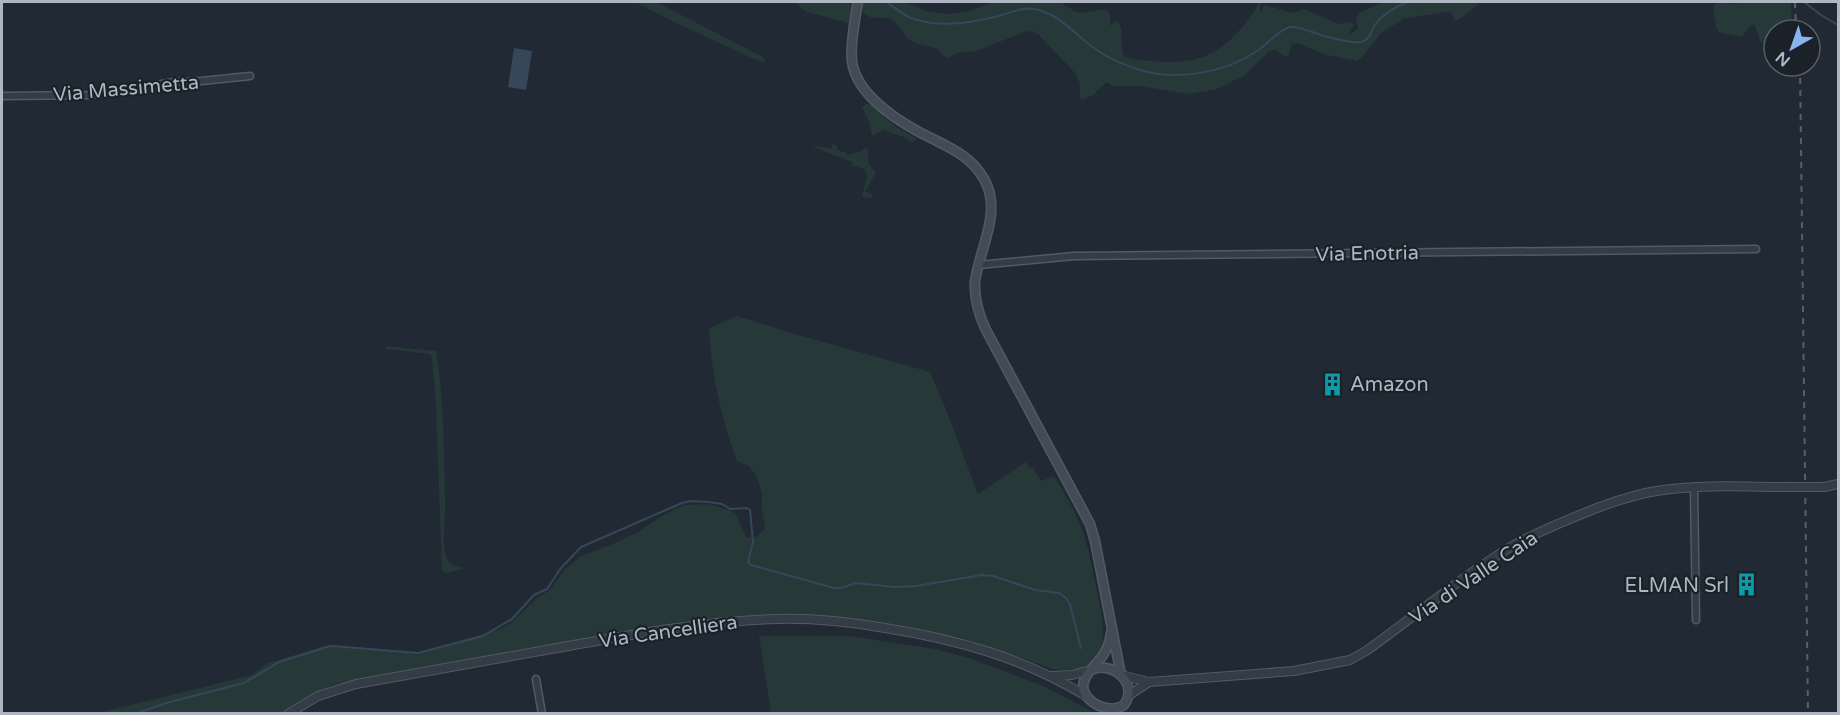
<svg xmlns="http://www.w3.org/2000/svg" width="1840" height="715" font-family="'Varela Round',sans-serif">
<style>
.green{fill:#263837}
.water{fill:#36475a}
.lines{fill:none;stroke-linecap:round;stroke-linejoin:round}
.stream{stroke:#36475a;stroke-width:2}
.minor-casing{stroke:#525a62;stroke-width:9}
.tertiary-casing{stroke:#525a62;stroke-width:10}
.secondary-casing{stroke:#525a62;stroke-width:11}
.minor{stroke:#343c45;stroke-width:6}
.tertiary{stroke:#343c45;stroke-width:8}
.secondary{stroke:#434b57;stroke-width:8}
.rail{stroke:#56606b;stroke-width:2;stroke-dasharray:6 6;stroke-linecap:butt}
.tertiary-bridge-casing{stroke:#525a62;stroke-width:10;stroke-linecap:butt}
.tertiary-bridge{stroke:#343c45;stroke-width:8}
.labels{text-anchor:middle;stroke-width:4.5;stroke-linejoin:round;paint-order:stroke}
.street-label{font-size:20px;fill:#aeb7c1;stroke:#1a2129}
.poi-label{font-size:20px;fill:#aeb7c1;stroke:#1a2129;text-anchor:start}
</style>
<rect width="100%" height="100%" fill="#212a34"/>
<g class="green">
<path d="M635 2H656L763 57 766 62H762L745 55 672 21Z"/>
<path d="M794 2H855L852 22 849 23 806 12Z"/>
<path d="M862 2H906L926 11 949 14 969 11 994 2H1060L1076 12 1082 13 1106 9 1110 14V26L1117 20C1126 31 1118 47 1125 57 1134 60 1144 60 1153 61 1193 65 1218 57 1244 25 1250 17 1256 11 1258 2H1261L1260 10 1262 12 1263 6 1265 5 1293 13 1304 9 1339 24 1352 22 1354 26 1349 33 1351 34 1358 28 1356 20 1359 13 1382 2H1481C1471 8 1466 17 1455 21L1451 13 1447 12 1401 19V21L1382 32 1363 56 1357 61 1326 55 1297 43 1292 44 1289 54 1286 57 1275 50 1269 51 1245 75 1217 89 1189 94 1140 86H1112L1109 83H1105L1093 95 1083 100 1080 99V84L1076 74 1038 34 1032 31 1024 32 976 51 957 53 947 58C942 56 941 51 937 49 928 45 918 46 910 40 903 35 899 24 892 20 884 15 872 21 865 14 862 10 861 7 862 2Z"/>
<path d="M1720 2 1737 4 1739 2H1791L1792 30H1774V65L1771 49 1760 41 1755 25 1750 26 1742 37 1720 33 1716 28C1716 19 1712 13 1714 5Z"/>
<path d="M866 104H870L896 127 917 139 912 142 906 138 883 130 872 136 869 121 862 108Z"/>
<path d="M833 144 837 146 839 151 845 152 848 155 860 152 866 148 868 150V163L875 171V174L865 192 870 193 874 198 862 197 867 174 864 169 852 165V162L816 148 814 151 813 150 817 146 833 149 831 147Z"/>
<path d="M737 316 795 334 930 372 945 407 978 494 1026 462 1030 469 1033 468 1041 481 1054 476C1062 490 1072 505 1078 520 1087 540 1091 561 1095 582 1104 623 1118 677 1053 669L966 639 906 626 852 619 795 615 741 616 634 630 388 673 333 685 288 713 95 714 252 675 268 663 329 645 419 652 498 630 510 624 538 597 550 590 565 569 581 556 613 544 638 532 660 517 684 505 708 504 731 511 736 514 746 537H756L765 529 762 509V494L757 477 749 466 737 461C721 419 711 372 709 328Z"/>
<path d="M385 346 436 351C444 400 444 451 445 500 446 517 440 546 448 561 452 566 459 567 465 568L446 573 442 570 436 406 432 357 430 354 387 349Z"/>
<path d="M759 636H849L935 649 969 658 1043 686 1095 713H771Z"/>
</g>
<path class="water" d="M514 48 532 51 526 90 508 87Z"/>
<g class="lines">
<g class="stream">
<path d="M886 2C894 7 901 13 909 17 936 29 971 23 999 16 1010 13 1022 7 1034 9 1059 13 1075 35 1094 48 1107 58 1124 65 1140 70 1177 81 1225 73 1257 51 1268 44 1278 30 1290 27 1298 26 1306 30 1312 32 1323 36 1351 44 1361 42 1370 40 1371 31 1375 25 1383 13 1395 7 1408 2"/>
<path d="M1804 2 1821 15 1838 25"/>
<path d="M135 714 166 703 244 683 279 662 327 647 332 646 418 653 483 636 512 619 534 595 547 589 561 568 581 547 682 503 690 501 709 502 722 504 730 509 747 508 750 510 753 542 748 562 751 565 834 588H842L855 583 895 587 916 586 982 575 993 576 1035 590 1059 593 1066 598 1070 604 1081 648"/>
</g>
<defs>
<g id="minor">
<path d="M2 96 90 95 175 82 201 81 250 76"/>
<path d="M979 265 1074 256 1756 249"/>
<path d="M1694 487 1696 620"/>
<path d="M536 679 542 714"/>
</g>
<g id="tertiary">
<path d="M1824 487 1838 484"/>
<path d="M1121 675 1149 682 1294 671 1350 660 1366 651C1415 616 1462 576 1514 545 1541 530 1569 519 1597 508 1618 500 1640 493 1663 490 1705 484 1748 487 1790 487"/>
<path d="M1052 676 1072 675 1091 670"/>
<path d="M1128 696 1149 682"/>
<path d="M288 714 318 696 356 684C423 672 490 660 557 648 630 635 703 621 777 619 813 618 850 622 885 628 956 639 1024 658 1086 696"/>
</g>
<g id="secondary">
<path d="M858 2C855 19 850 44 852 61 856 97 905 126 935 140 955 150 973 159 984 179 1003 212 979 249 975 282 974 299 979 315 986 330L1090 524 1095 541 1121 675"/>
<path d="M1091 670C1111 660 1140 683 1124 705 1111 715 1083 703 1083 686 1084 673 1097 665 1103 655 1108 648 1110 641 1111 633"/>
</g>
</defs>
<use href="#minor" class="minor-casing"/>
<use href="#tertiary" class="tertiary-casing"/>
<use href="#secondary" class="secondary-casing"/>
<use href="#minor" class="minor"/>
<use href="#tertiary" class="tertiary"/>
<use href="#secondary" class="secondary"/>
<g class="rail">
<path d="M1795 2 1796 30"/>
<path d="M1800 66 1808 714"/>
</g>
<defs>
<path id="tertiary-bridge" d="M1790 487H1824"/>
</defs>
<use href="#tertiary-bridge" class="tertiary-bridge-casing"/>
<use href="#tertiary-bridge" class="tertiary-bridge"/>
</g>
<defs>
<symbol id="building-bare" viewBox="-9 -9 18 18"><path d="M-4-6H4V6H1V3H-1V6H-4ZM-2.5-4.3h1.7v1.8h-1.7ZM.8-4.3h1.7v1.8H.8ZM-2.5-1h1.7V.8h-1.7ZM.8-1h1.7V.8H.8Z" fill="#0f9aa8" stroke="#1a2129" stroke-width="2.5" paint-order="stroke"/></symbol>
</defs>
<g fill-rule="evenodd">
<use href="#building-bare" x="1316" y="368" width="33" height="33"/>
<use href="#building-bare" x="1730" y="568" width="33" height="33"/>
</g>
<g class="labels">
<g class="street-label">
<text transform="translate(126 88) rotate(-5)" y="7">Via Massimetta</text>
<text transform="translate(1367 253) rotate(-1)" y="7">Via Enotria</text>
<text transform="translate(1473 577) rotate(-34)" y="7">Via di Valle Caia</text>
<text transform="translate(668 631) rotate(-8)" y="7">Via Cancelliera</text>
</g>
<g class="poi-label">
<text x="1350" y="391">Amazon</text>
<text x="1729" y="592" text-anchor="end">ELMAN Srl</text>
</g>
</g>
<rect width="1840" height="715" fill="none" stroke="#aeb7c1" stroke-width="6"/>
<g transform="translate(1792 48) rotate(220)"><circle r="28" fill="#1a2129" stroke="#555d66" stroke-width="1.5"/>
<path d="M0-4.5L10 22L0 15L-10 22Z" fill="#88b4ed"/>
<text y="-9" font-size="16" font-weight="bold" text-anchor="middle" fill="#aeb7c1">N</text>
</g>
</svg>
